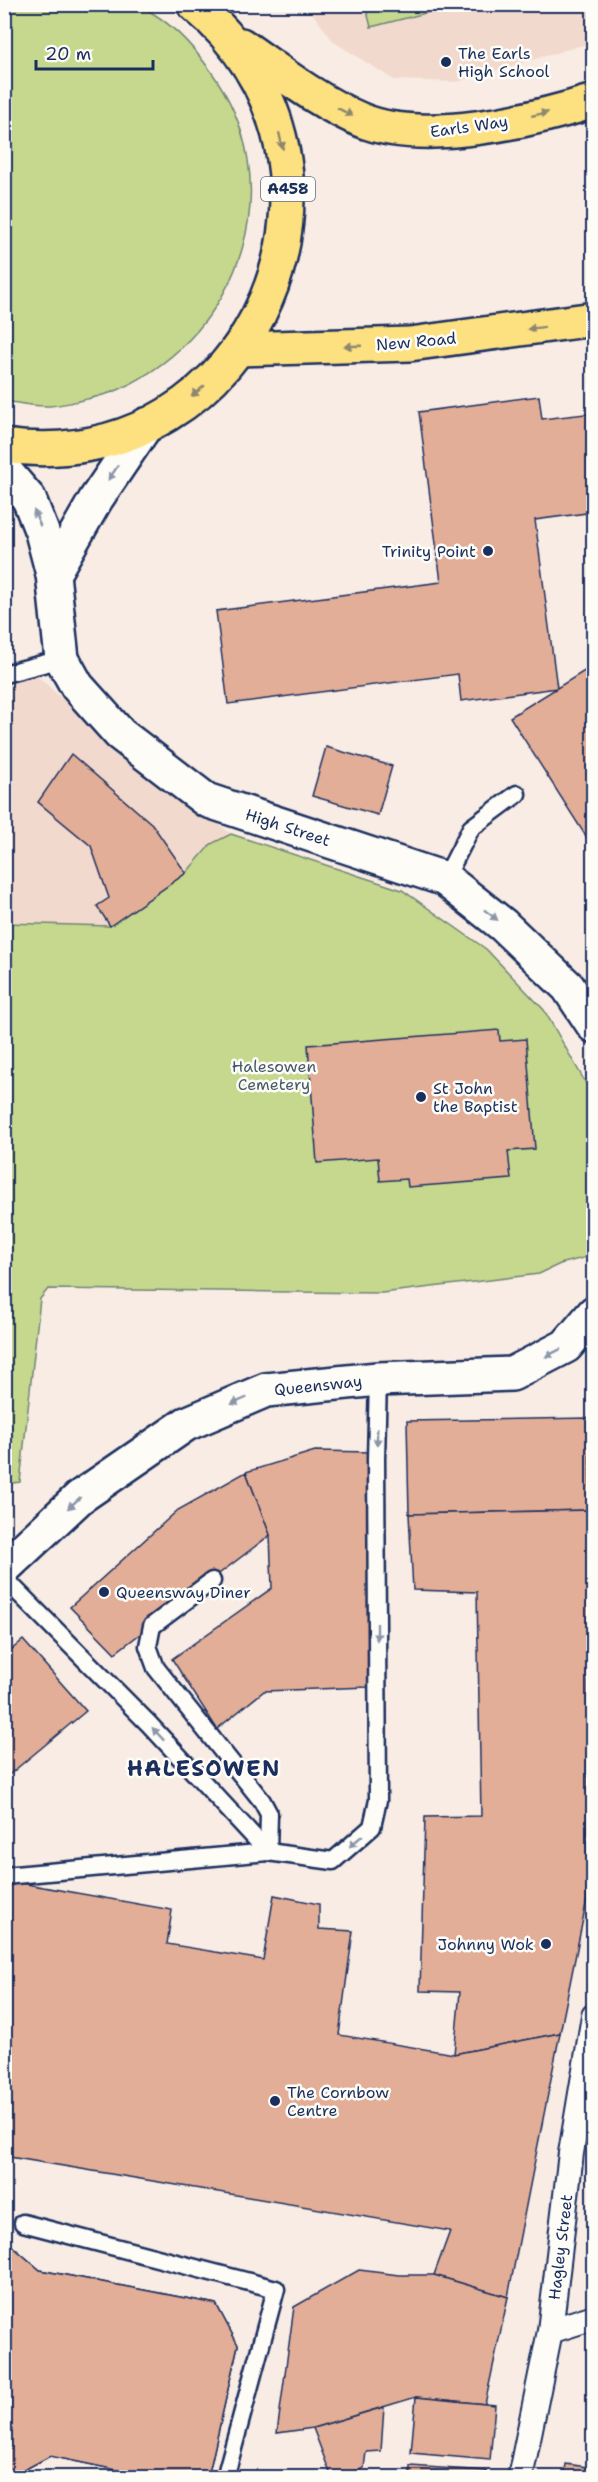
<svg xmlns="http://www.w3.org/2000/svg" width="598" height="2482" font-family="'Shantell Sans',sans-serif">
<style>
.built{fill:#f2d9cd}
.green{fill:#c5d88d;stroke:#708476;stroke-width:1.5}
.building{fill:#e3ae97;stroke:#1b2f5e;stroke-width:1.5}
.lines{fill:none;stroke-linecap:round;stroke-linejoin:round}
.service-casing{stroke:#1b2f5e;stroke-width:21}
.pedestrian-casing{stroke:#1b2f5e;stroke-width:28}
.secondary-casing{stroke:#1b2f5e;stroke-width:38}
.trunk-casing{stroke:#1b2f5e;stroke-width:38}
.service{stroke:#fdfcf7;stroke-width:16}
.pedestrian{stroke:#fdfcf7;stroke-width:24}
.secondary{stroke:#fdfcf7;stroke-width:33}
.trunk{stroke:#fde080;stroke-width:33}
.oneway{fill:#8c886f}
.oneway2{fill:#8c96aa}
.poi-dot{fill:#1b2f5e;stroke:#fdfcf7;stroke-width:2}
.labels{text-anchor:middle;stroke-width:5;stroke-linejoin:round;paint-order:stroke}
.shield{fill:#fdfcf7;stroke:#5f6c8c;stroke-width:1.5}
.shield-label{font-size:15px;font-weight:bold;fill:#1b2f5e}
.poi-label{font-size:16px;fill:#1b2f5e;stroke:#fdfcf7;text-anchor:start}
.street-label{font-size:16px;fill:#1b2f5e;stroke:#fdfcf7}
.park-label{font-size:16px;fill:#46596a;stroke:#fdfcf7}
.district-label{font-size:22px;font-weight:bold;letter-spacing:1.5px;fill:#1b2f5e;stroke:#fdfcf7}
</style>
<rect width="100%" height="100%" fill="#f8ece4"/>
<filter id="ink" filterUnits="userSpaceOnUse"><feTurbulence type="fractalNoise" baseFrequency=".0167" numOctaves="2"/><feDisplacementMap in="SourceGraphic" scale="12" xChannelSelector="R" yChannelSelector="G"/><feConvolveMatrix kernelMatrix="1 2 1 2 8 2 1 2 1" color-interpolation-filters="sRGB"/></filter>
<g filter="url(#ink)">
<g class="built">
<path d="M306 5H593V42L457 82 394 80 334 42Z"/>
<path d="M34 673 86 720 231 834 211 844 186 873 110 926 5 923V677Z"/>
</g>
<g class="green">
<path d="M5 4C25 4 130 1 140 6 170 21 191 44 210 70 292 182 243 331 120 389 108 395 64 405 50 406 35 407 19 403 5 401Z"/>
<path d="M365 4H457V5L371 27Z"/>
<path d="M231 834 402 890 486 949 544 1010 588 1087 594 1106V1227L587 1257 560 1264 539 1274 382 1293 48 1289 40 1299 20 1482 5 1484V923L110 926 186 873 211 844Z"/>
</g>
<g class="building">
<path d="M539 396 542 419 594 413V512L535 520 557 688 461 701 458 674 228 704 216 611 441 582 419 412Z"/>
<path d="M594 665V849L510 717Z"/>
<path d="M326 747 392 766 378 815 312 796Z"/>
<path d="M71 754 152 824 186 873 110 926 97 906 109 898 91 846 38 802Z"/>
<path d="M499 1030 500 1041 526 1039 535 1149 508 1151 511 1179 408 1187 407 1179 380 1181 378 1158 317 1163 308 1045Z"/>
<path d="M589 1418 590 1510 409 1514 407 1421Z"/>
<path d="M315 1451 372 1452 368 1687 264 1691 217 1729 172 1659 272 1588 270 1535 246 1472Z"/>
<path d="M246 1472 270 1535 115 1653 70 1607 178 1510Z"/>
<path d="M590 1510 587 1899 560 2033 454 2054 460 1992 420 1991 425 1817 481 1816 477 1592 413 1590 409 1514Z"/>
<path d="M23 1640 86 1711 4 1779V1656Z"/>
<path d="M4 1880 172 1910 167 1944 263 1960 274 1895 319 1904V1929L353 1931 339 2035 454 2054 560 2033 508 2297 434 2275 450 2231 4 2156Z"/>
<path d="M4 2239 40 2270 216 2304 238 2345 209 2473 193 2478H155L50 2456 20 2472 19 2478H4Z"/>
<path d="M4 2239 40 2270 216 2304 238 2345 209 2473 193 2478H155L50 2456 20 2472 19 2478H4Z"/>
<path d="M359 2270 399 2275H434L508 2297 485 2404 416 2397 313 2428 277 2433 294 2307Z"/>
<path d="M416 2397 495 2405 490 2460 411 2453Z"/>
<path d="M384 2407 381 2451 366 2452 364 2468 340 2478H332L313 2428Z"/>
<path d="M566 2464 594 2468V2478H564Z"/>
<path d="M410 2466 486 2471V2478H410Z"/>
</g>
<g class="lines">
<defs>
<g id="service">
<path d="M4 674 62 659"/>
<path d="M445 879 471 828 517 794"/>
<path d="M4 1578 149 1724 268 1852 333 1861 372 1827 378 1800 376 1459 378 1379"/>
<path d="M4 1876 268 1852 269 1814 262 1801 156 1668 148 1646 152 1626 212 1581"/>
<path d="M23 2223 276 2289 225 2478"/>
</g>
<g id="pedestrian">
<path d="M550 2331 594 2317"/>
<path d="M520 2478 550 2331 571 2153 594 2016"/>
</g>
<g id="secondary">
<path d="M4 470 29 499 42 532 53 574 62 659 77 686 120 734 206 800 445 879 503 925 568 987 594 1026"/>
<path d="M53 574 96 499 146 425"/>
<path d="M4 1568 80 1497 186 1424 266 1390 378 1379 512 1374 566 1346 594 1313"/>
</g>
<g id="trunk">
<path d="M241 45C279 71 318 102 361 120 423 146 530 121 594 101"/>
<path d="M238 349 410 344 594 319"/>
<path d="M4 446C256 481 388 166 194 4"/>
</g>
</defs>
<use href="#service" class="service-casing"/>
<use href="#pedestrian" class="pedestrian-casing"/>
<use href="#secondary" class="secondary-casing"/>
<use href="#trunk" class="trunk-casing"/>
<use href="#service" class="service"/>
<use href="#pedestrian" class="pedestrian"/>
<use href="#secondary" class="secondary"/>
<use href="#trunk" class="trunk"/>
</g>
<defs><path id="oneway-solid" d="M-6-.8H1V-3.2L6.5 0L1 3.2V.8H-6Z" transform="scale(1.5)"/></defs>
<g class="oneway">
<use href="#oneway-solid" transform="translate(345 112) rotate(27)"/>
<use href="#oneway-solid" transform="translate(540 114) rotate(-13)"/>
<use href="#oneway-solid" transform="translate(281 141) rotate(77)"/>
<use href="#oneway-solid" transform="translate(536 328) rotate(173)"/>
<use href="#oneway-solid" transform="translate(353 346) rotate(178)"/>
<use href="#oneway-solid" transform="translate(198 391) rotate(141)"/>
</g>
<g class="oneway2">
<use href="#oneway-solid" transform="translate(113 473) rotate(124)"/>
<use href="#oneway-solid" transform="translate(37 518) rotate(-113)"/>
<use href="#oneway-solid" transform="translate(491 915) rotate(38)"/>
<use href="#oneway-solid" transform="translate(553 1353) rotate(153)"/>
<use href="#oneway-solid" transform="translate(239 1401) rotate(157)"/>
<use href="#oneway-solid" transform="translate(377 1437) rotate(92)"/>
<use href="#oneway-solid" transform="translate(74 1503) rotate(138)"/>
<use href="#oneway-solid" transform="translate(377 1632) rotate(90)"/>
<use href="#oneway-solid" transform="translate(158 1734) rotate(-133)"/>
<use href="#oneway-solid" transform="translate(356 1841) rotate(139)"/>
</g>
</g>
<g class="poi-dot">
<circle cx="446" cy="62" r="6"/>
<circle cx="488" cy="551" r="6"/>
<circle cx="421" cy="1097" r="6"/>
<circle cx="104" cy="1592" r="6"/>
<circle cx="546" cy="1944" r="6"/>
<circle cx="275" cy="2101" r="6"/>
</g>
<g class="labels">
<rect class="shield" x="261" y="177" width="54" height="24" rx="4.5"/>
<g class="shield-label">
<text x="288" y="194">A458</text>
</g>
<g class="poi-label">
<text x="458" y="59">The Earls<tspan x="458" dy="18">High School</tspan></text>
<text x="476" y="557" text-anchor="end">Trinity Point</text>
<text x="433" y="1094">St John<tspan x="433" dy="18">the Baptist</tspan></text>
<text x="116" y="1598">Queensway Diner</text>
<text x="534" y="1950" text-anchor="end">Johnny Wok</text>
<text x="287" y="2098">The Cornbow<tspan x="287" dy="18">Centre</tspan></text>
</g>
<g class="street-label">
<text transform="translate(469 126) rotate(-8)" y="6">Earls Way</text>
<text transform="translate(416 341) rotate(-5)" y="6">New Road</text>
<text transform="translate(288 827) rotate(18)" y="6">High Street</text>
<text transform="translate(318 1385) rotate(-6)" y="6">Queensway</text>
<text transform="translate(560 2247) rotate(-83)" y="6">Hagley Street</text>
</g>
<g class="park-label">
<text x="274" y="1072">Halesowen<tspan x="274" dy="18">Cemetery</tspan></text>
</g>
<g class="district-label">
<text x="204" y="1776">HALESOWEN</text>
</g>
</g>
<rect width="598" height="2482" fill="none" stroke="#fdfcf7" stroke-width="24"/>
<rect x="12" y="12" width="574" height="2458" fill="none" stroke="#1b2f5e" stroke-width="2" filter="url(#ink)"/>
<path d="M36 60v9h117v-9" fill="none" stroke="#1b2f5e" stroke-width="3"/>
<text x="45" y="60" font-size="18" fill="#1b2f5e" stroke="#fdfcf7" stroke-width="4.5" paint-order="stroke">20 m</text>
</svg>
